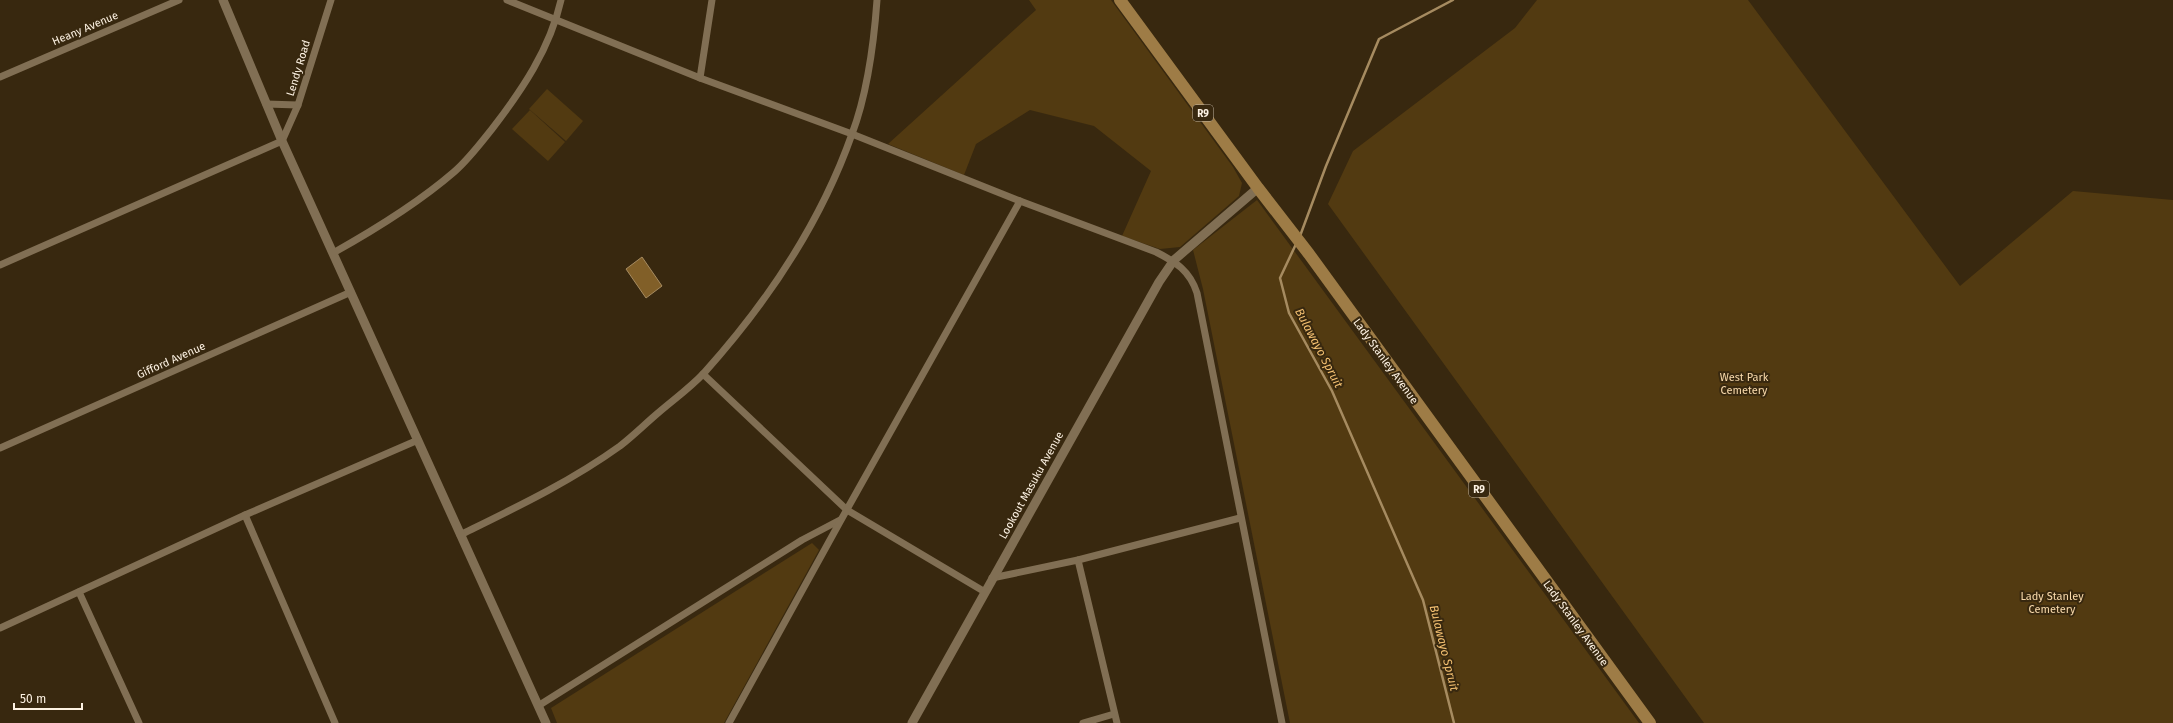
<svg xmlns="http://www.w3.org/2000/svg" width="2173" height="723" font-family="'Fira Sans',sans-serif">
<style>
.green{fill:#523a11}
.water{fill:#815f28;stroke:#a68b60}
.lines{fill:none;stroke-linecap:round;stroke-linejoin:round}
.stream{stroke:#a68b60;stroke-width:2.5}
.minor{stroke:#816f54;stroke-width:7}
.tertiary{stroke:#816f54;stroke-width:9}
.trunk{stroke:#9e7c46;stroke-width:12}
.labels{text-anchor:middle;stroke-width:4;stroke-linejoin:round;paint-order:stroke}
.shield{fill:#38280f;stroke:#c2b5a3;stroke-width:1}
.shield-label{font-size:10px;font-weight:bold;fill:#fdf2e3}
.street-label{font-size:11px;fill:#fdf2e3;stroke:#38280f}
.park-label{font-size:11px;fill:#f9daac;stroke:#38280f}
.water-label{font-size:12px;font-style:italic;fill:#f4c071;stroke:#38280f}
</style>
<rect width="100%" height="100%" fill="#38280f"/>
<g class="green">
<path d="M1029 0H1111L1233 167 1242 183 1239 196 1180 247 1160 249 1122 236 1151 171 1094 126 1030 110 976 144 964 175 888 144 1036 10Z"/>
<path d="M1537 0H1748L1960 286 2073 191 2173 200V723H1704L1328 204 1353 151 1515 28Z"/>
<path d="M547 89 583 121 566 141 529 109Z"/>
<path d="M530 110 565 142 548 161 512 129Z"/>
<path d="M1257 200 1639 723H1290L1203 289 1193 250Z"/>
<path d="M812 543 819 550 724 723H557L551 708Z"/>
</g>
<path class="water" d="M642 257 662 286 646 298 626 269Z"/>
<g class="lines">
<g class="stream">
<path d="M1300 236 1326 166 1379 39 1453 0"/>
<path d="M1296 244 1280 278 1289 313 1332 391 1423 600 1454 723"/>
</g>
<g class="minor">
<path d="M507 0 700 78 852 134 1020 201 1156 252C1176 262 1190 271 1197 293L1282 723"/>
<path d="M0 77 179 0"/>
<path d="M700 78 712 0"/>
<path d="M266 104 298 105"/>
<path d="M333 253C376 229 417 204 454 172 468 160 480 144 492 129 522 90 550 49 561 0"/>
<path d="M0 265 282 141 298 105 331 0"/>
<path d="M703 374 847 510 985 592"/>
<path d="M0 448 351 292"/>
<path d="M245 515 335 723"/>
<path d="M460 535C515 508 570 482 620 446 633 436 645 424 658 413 673 400 690 388 704 373 766 304 821 222 852 134 867 94 874 42 877 0"/>
<path d="M1078 560 1117 723"/>
<path d="M992 578 1078 560 1240 518"/>
<path d="M79 592 139 723"/>
<path d="M0 628 245 515 418 440"/>
<path d="M538 706 802 540 840 520"/>
<path d="M729 723 841 520 1020 201"/>
<path d="M1083 723 1114 714"/>
</g>
<g class="tertiary">
<path d="M223 0 282 141 546 723"/>
<path d="M912 723 1159 282 1174 260 1258 188"/>
</g>
<path class="trunk" d="M1120 0 1258 188 1309 254 1650 723"/>
</g>
<g class="labels">
<g class="shield">
<rect x="1193" y="105" width="20" height="16" rx="3"/>
<rect x="1469" y="481" width="20" height="16" rx="3"/>
</g>
<g class="shield-label">
<text x="1203" y="117">R9</text>
<text x="1479" y="493">R9</text>
</g>
<g class="street-label">
<text transform="translate(85 28) rotate(-23)" y="4">Heany Avenue</text>
<text transform="translate(298 68) rotate(-73)" y="4">Lendy Road</text>
<text transform="translate(171 360) rotate(-24)" y="4">Gifford Avenue</text>
<text transform="translate(1386 361) rotate(54)" y="4">Lady Stanley Avenue</text>
<text transform="translate(1031 485) rotate(-61)" y="4">Lookout Masuku Avenue</text>
<text transform="translate(1576 623) rotate(54)" y="4">Lady Stanley Avenue</text>
</g>
<g class="park-label">
<text x="1744" y="381">West Park<tspan x="1744" dy="13">Cemetery</tspan></text>
<text x="2052" y="600">Lady Stanley<tspan x="2052" dy="13">Cemetery</tspan></text>
</g>
<g class="water-label">
<text transform="translate(1319 348) rotate(62)" y="4">Bulawayo Spruit</text>
<text transform="translate(1444 648) rotate(76)" y="4">Bulawayo Spruit</text>
</g>
</g>
<path d="M14 703v6h68v-6" fill="none" stroke="#fdf2e3" stroke-width="2"/>
<text x="20" y="703" font-size="12" fill="#fdf2e3" stroke="#38280f" stroke-width="3" paint-order="stroke">50 m</text>
</svg>
